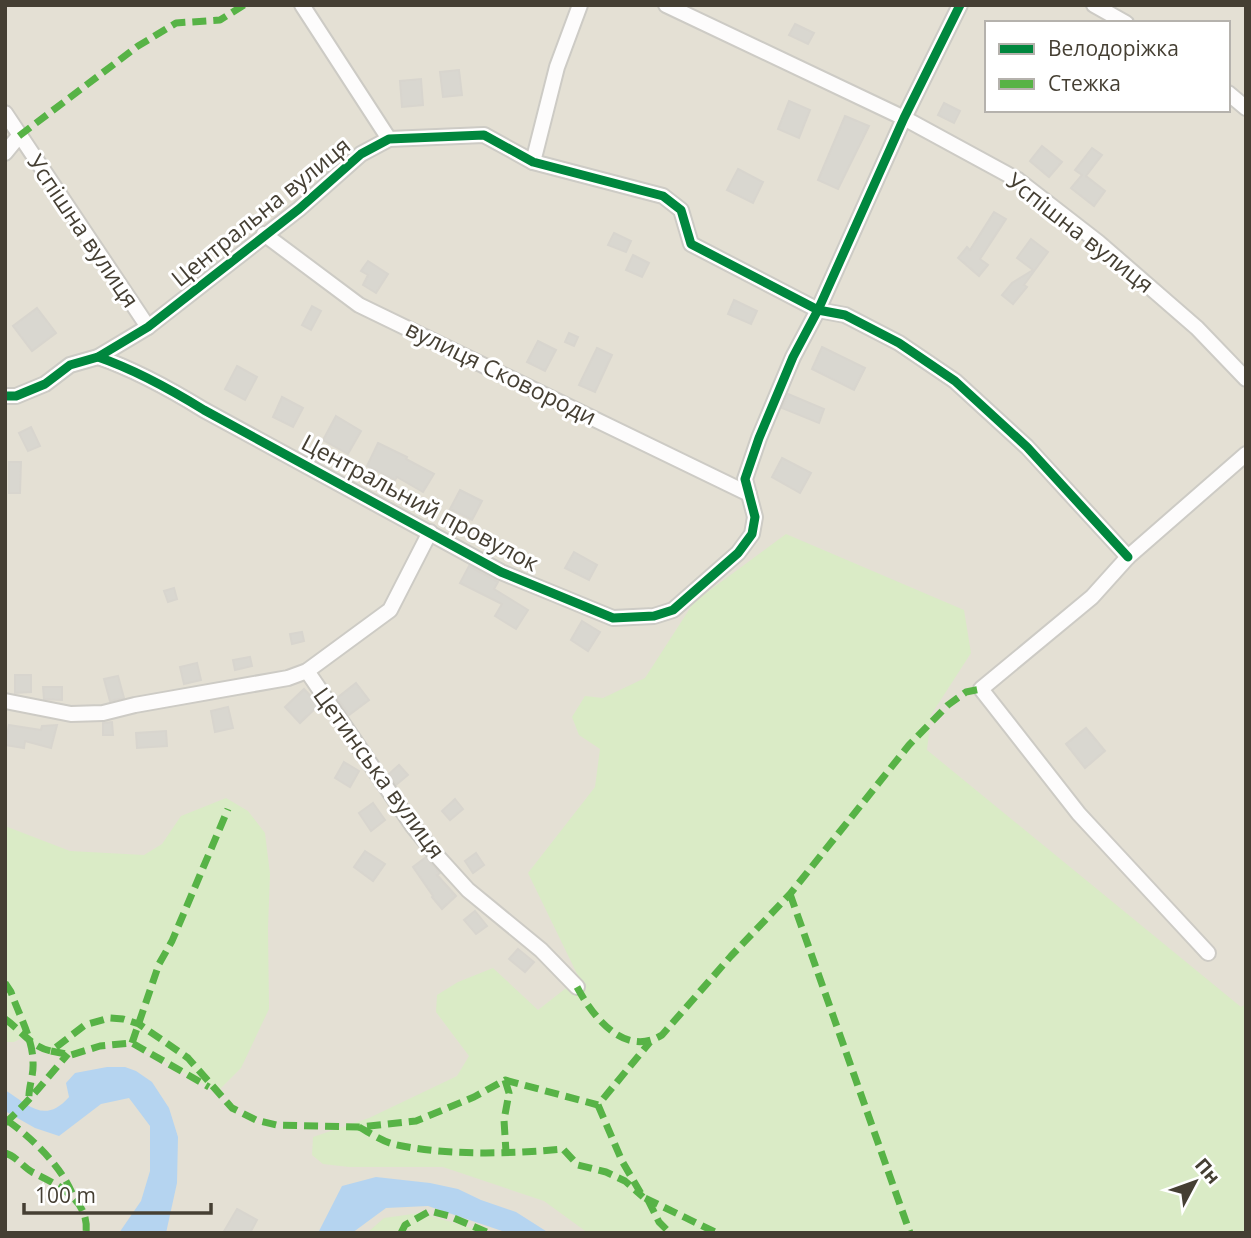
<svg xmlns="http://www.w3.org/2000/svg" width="1251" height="1238" font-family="'Open Sans',sans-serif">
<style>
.residential{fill:#e4e0d4;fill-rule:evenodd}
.green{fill:#daebc6}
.water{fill:#b5d4f0}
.building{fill:#d9d7d0;stroke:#d8d5ce;stroke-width:2}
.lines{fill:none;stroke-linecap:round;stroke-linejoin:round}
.street-casing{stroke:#cdcbc5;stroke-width:18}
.street{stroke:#fdfcfc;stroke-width:14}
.quiet{stroke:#57b346;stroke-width:7;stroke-dasharray:14 7;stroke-linecap:butt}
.cycleway-casing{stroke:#fff;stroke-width:13}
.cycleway{stroke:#00873e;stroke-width:9}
.labels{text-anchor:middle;stroke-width:6;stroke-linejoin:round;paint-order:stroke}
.street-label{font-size:23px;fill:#453f33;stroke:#fff}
</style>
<rect width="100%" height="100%" fill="#f0eee8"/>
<path class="residential" d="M5 5H1246V1233H5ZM987 23H1228V110H987Z"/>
<g class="green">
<path d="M786 534 964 610 971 653 931 715 927 750 1241 1007 1246 1004V1233H588L544 1201 443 1167H349L323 1164 312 1155 313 1137 369 1118 457 1076 469 1056 436 1012 437 995 458 982 493 968 538 1010 579 978 528 873 595 787 600 749 579 735 572 717 585 696 603 698 645 678 694 602Z"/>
<path d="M226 798 248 811 265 833 270 874 268 928 269 1009 241 1068 217 1092 132 1043 100 1046 71 1055 41 1049 33 1045 26 1036 14 1042H5V826L70 851 144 855 162 844 181 816Z"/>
<path d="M420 1213 475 1229 482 1233H367L384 1218Z"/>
</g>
<g class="water">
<path d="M107 1067H125L136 1071 152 1082 169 1108 178 1137 177 1183 166 1233H119L141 1201 150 1171V1126L129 1098 101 1104 59 1136 35 1128 5 1111V1090C30 1106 45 1124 69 1097L66 1083 75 1073Z"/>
<path d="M376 1177 430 1183 458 1189 481 1200 516 1212 549 1233H508L428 1206 386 1208 352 1233H318L342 1186Z"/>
</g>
<g class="building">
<path d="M795 24 814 33 808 44 789 35Z"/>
<path d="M459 70 462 95 443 97 440 72Z"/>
<path d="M421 79 423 105 402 107 400 81Z"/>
<path d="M789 101 810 110 799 138 778 129Z"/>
<path d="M944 103 960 111 954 123 938 115Z"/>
<path d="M845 116 869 126 838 189 818 180Z"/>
<path d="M1042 146 1062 162 1049 177 1030 161Z"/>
<path d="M1092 148 1102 155 1086 176 1105 191 1094 206 1071 188 1082 175 1075 170Z"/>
<path d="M738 169 763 182 753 203 727 190Z"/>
<path d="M994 212 1006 219 980 259 988 265 979 276 958 258 967 247 970 250Z"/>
<path d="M614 233 631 241 626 252 608 245Z"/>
<path d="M1031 239 1048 252 1024 285 1027 287 1013 304 1002 295 1012 283 1033 270 1017 258Z"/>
<path d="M633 255 649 263 642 277 626 270Z"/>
<path d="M368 261 388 274 376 293 363 285 368 275 361 271Z"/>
<path d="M734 300 757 311 751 324 728 314Z"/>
<path d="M312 306 321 311 311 330 302 325Z"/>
<path d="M37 308 56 333 32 351 13 326Z"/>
<path d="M569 333 578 337 574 346 565 342Z"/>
<path d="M538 341 556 350 545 371 527 362Z"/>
<path d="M822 347 865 368 854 390 812 369Z"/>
<path d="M597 348 612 355 595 392 579 385Z"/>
<path d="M237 366 257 377 245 400 225 389Z"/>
<path d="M788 394 824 409 819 423 782 408Z"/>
<path d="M282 397 303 408 293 427 273 417Z"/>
<path d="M336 416 361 431 348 454 323 440Z"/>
<path d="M31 427 40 446 28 451 19 433Z"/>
<path d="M378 443 407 457 406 459 434 474 423 492 397 477 395 480 367 466Z"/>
<path d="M782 458 811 473 800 493 772 477Z"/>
<path d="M9 462H21L20 493H9Z"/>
<path d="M460 490 482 501 472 520 450 509Z"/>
<path d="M574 552 597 565 589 580 565 568Z"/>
<path d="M469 566 498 582 494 589 528 610 516 629 495 616 502 604 460 583Z"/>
<path d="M174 588 177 599 168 602 164 591Z"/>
<path d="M582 621 600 632 588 651 571 640Z"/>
<path d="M302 632 304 641 292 644 290 634Z"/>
<path d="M250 657 252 666 235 670 233 660Z"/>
<path d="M197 663 201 680 184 684 180 667Z"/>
<path d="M15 675H31V692L15 693Z"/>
<path d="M118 676 124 698 110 701 104 679Z"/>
<path d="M356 683 369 700 349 715 337 698Z"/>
<path d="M43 687H62V700L44 699Z"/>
<path d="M304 689 319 705 300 723 285 707Z"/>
<path d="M228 707 233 728 215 732 211 711Z"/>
<path d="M112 722 113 735H103V723Z"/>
<path d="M9 725 41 730 42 726 57 725 51 748 25 741 24 748 5 745Z"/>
<path d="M1086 728 1105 751 1085 768 1066 744Z"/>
<path d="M166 731 167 746 137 748 136 733Z"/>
<path d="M344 762 359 771 350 787 335 778Z"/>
<path d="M399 765 408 775 396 785 389 774Z"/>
<path d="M455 799 463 809 450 820 442 811Z"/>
<path d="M373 803 385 820 371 831 359 813Z"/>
<path d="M365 851 385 864 373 881 354 867Z"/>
<path d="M476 853 484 865 473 873 465 861Z"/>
<path d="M426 857 440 873 437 875 456 896 442 909 432 897 433 896 413 867Z"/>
<path d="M475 911 487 926 476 934 464 920Z"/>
<path d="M518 949 534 962 525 972 509 959Z"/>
<path d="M237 1209 257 1220 250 1233H223Z"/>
</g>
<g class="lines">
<defs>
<g id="street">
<path d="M302 5 389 139"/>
<path d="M666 5 904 118 1018 180 1098 242 1197 328 1246 379"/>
<path d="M1094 5 1126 23"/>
<path d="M1228 93 1246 108"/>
<path d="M5 113 148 327"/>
<path d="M5 153 19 136"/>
<path d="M533 162 557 67 580 5"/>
<path d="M264 234 359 305 749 494"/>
<path d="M98 357C136 370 170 389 204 410L501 572 613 618 654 616 673 610 738 553 752 534 755 517 745 479 759 438 793 357 818 310 904 118 960 5"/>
<path d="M5 396H16L45 384 70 365 98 357 148 327 299 209 361 154 389 139 484 135 533 162 663 196 681 210 691 244 818 310 845 315 899 343 955 381 1027 447 1128 557"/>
<path d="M307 671 412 825 438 857 468 890 541 950 577 987"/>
<path d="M5 701 71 714 103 713 135 705 288 678 307 671 390 610 430 532"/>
<path d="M1208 953 1079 814 981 689 1092 597 1128 557 1246 454"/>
</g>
</defs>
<use href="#street" class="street-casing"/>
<use href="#street" class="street"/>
<g class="quiet">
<path d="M19 136 138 46 176 23 220 20 244 5"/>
<path d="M790 894 910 1233"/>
<path d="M5 983 11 992C18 1013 33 1039 33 1062 34 1076 28 1087 29 1101"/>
<path d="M577 987C593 1017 625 1058 662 1035L731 956 790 894 909 745 948 705 966 692 981 689"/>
<path d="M5 1019C21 1030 31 1047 51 1051L85 1025 109 1018 123 1019 139 1024 188 1058 232 1108 256 1120 277 1125 359 1127 416 1121 474 1097 505 1080 598 1105 650 1042"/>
<path d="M132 1043 159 964 172 941 228 809"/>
<path d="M51 1051 71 1055 100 1046 132 1043 209 1087"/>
<path d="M505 1080 509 1093 504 1120 506 1152"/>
<path d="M598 1105 622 1161 643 1197 717 1233"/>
<path d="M8 1121C33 1139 60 1165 72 1193"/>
<path d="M5 1123C29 1102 47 1078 68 1054"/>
<path d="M359 1127C370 1133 382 1141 393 1144 445 1156 510 1154 563 1149L578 1165 606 1172 625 1181 643 1197"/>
<path d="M5 1153C16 1156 22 1166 32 1172 56 1184 90 1199 86 1233"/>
<path d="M648 1200 659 1222 670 1233"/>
<path d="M401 1233 405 1225 430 1211 449 1216 489 1233"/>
</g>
<defs>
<g id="cycleway">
<path d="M98 357C136 370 170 389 204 410L501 572 613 618 654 616 673 610 738 553 752 534 755 517 745 479 759 438 793 357 818 310 904 118 960 5"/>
<path d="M5 396H16L45 384 70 365 98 357 148 327 299 209 361 154 389 139 484 135 533 162 663 196 681 210 691 244 818 310 845 315 899 343 955 381 1027 447 1128 557"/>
</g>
</defs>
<use href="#cycleway" class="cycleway-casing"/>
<use href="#cycleway" class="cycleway"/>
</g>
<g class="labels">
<g class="street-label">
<text transform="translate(261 212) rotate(-39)" y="8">Центральна вулиця</text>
<text transform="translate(83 231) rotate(56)" y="8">Успішна вулиця</text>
<text transform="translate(1080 233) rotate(38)" y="8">Успішна вулиця</text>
<text transform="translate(501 373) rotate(26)" y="8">вулиця Сковороди</text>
<text transform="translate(420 503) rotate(28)" y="8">Центральний провулок</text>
<text transform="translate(379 773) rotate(54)" y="8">Цетинська вулиця</text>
</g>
</g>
<rect width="1251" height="1238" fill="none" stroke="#453f33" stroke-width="14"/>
<rect x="985" y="21" width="245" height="91" fill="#ffffff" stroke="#b5b2ad" stroke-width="2"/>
<rect x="999" y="44" width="35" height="10" fill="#00873e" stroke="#b5b2ad" stroke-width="2"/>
<text x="1048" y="56" font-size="21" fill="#453f33">Велодоріжка</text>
<rect x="999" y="79" width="35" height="10" fill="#57b346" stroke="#b5b2ad" stroke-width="2"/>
<text x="1048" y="91" font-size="21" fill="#453f33">Стежка</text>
<g transform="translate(1195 1182) rotate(49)" stroke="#ffffff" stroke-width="5" paint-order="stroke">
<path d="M0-5L12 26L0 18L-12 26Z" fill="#453f33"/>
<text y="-10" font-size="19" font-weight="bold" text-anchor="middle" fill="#453f33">Пн</text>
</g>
<path d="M24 1203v10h187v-10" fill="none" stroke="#453f33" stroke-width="3.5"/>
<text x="35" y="1203" font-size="21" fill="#453f33" stroke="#ffffff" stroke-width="5" paint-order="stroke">100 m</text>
</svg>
